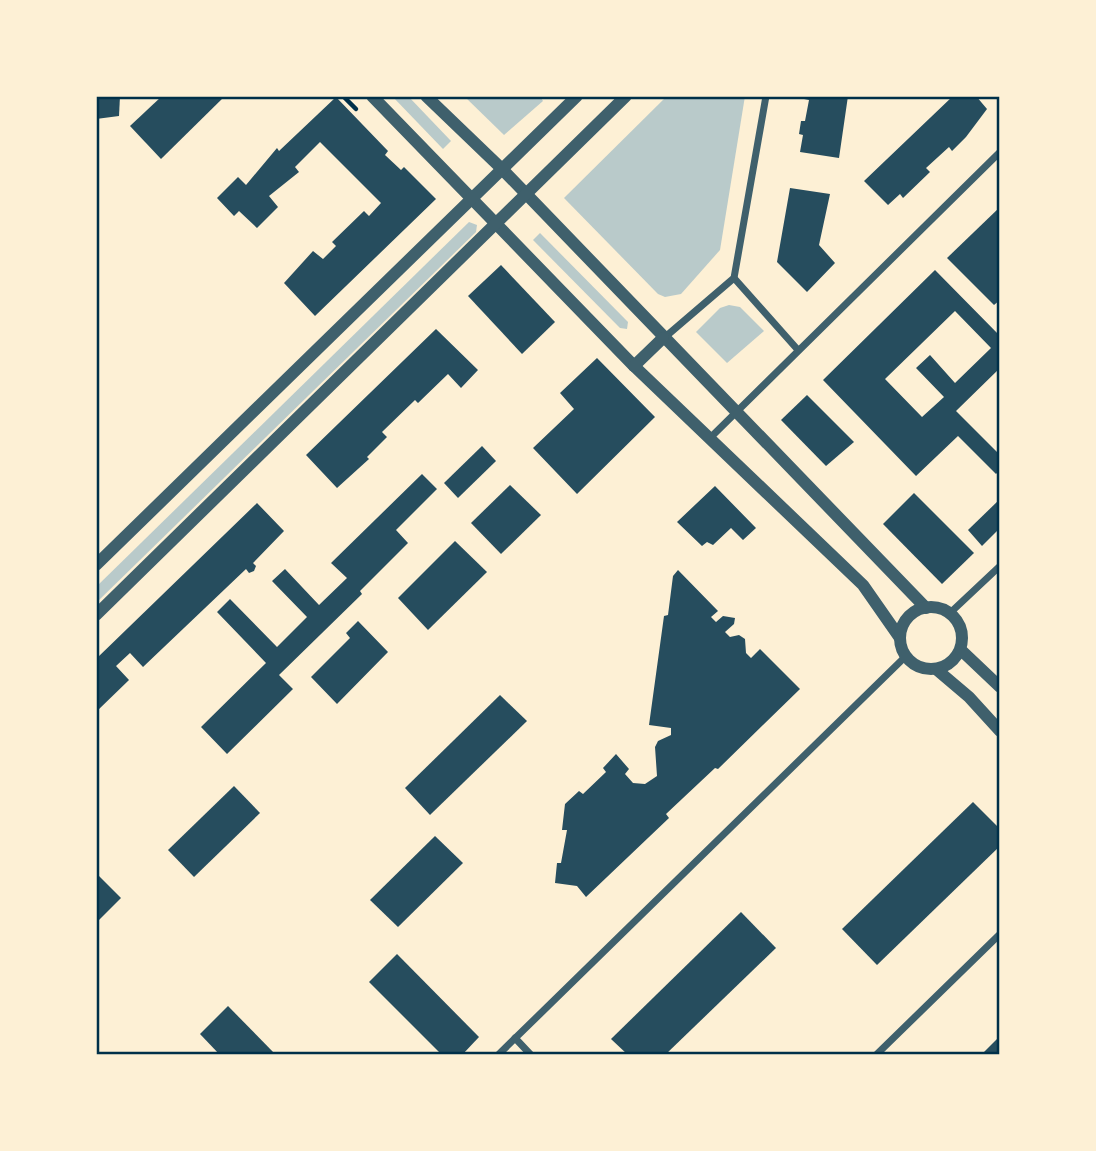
<svg xmlns="http://www.w3.org/2000/svg" width="1096" height="1151" font-family="Barlow,sans-serif">
<style>
.green{fill:#b9caca}
.building{fill:#264d5e;fill-rule:evenodd}
.lines{fill:none;stroke-linecap:round;stroke-linejoin:round}
.path{stroke:#003049;stroke-width:4.5}
.minor{stroke:#3f606c;stroke-width:7}
.tertiary{stroke:#3f606c;stroke-width:12}
.neatline{fill:none;stroke:#003049;stroke-width:2.5}
</style>
<rect width="100%" height="100%" fill="#fdf0d5"/>
<g class="green">
<path d="M392 96H408L451 141 443 149Z"/>
<path d="M464 96H540L543 101 504 135Z"/>
<path d="M667 96H745L720 250 681 294 665 297 658 294 564 198Z"/>
<path d="M469 222 477 225 476 232 96 603V587Z"/>
<path d="M540 233 628 322 627 329 620 328 533 240Z"/>
<path d="M729 305 740 307 764 331 727 363 696 332 720 308Z"/>
</g>
<g class="building">
<path d="M96 96H120L119 116 96 119Z"/>
<path d="M162 96H225L161 159 130 126Z"/>
<path d="M805 96H848L839 158 800 152 803 135 799 134 801 121H805L809 100 804 99Z"/>
<path d="M953 96H976L987 109 966 137 952 151 949 147 926 168 930 172 903 198 900 194 888 205 864 181Z"/>
<path d="M336 97 388 151 385 155 401 170 404 167 436 199 315 316 284 283 313 251 323 259 336 246 332 242 364 211 369 216 381 203 320 142 295 167 299 172 269 196 278 207 257 228 239 211 234 216 217 198 238 177 246 185 277 148 279 151Z"/>
<path d="M790 188 830 194 819 245 835 263 807 292 777 262Z"/>
<path d="M1000 207V300L994 305 947 258Z"/>
<path d="M501 265 555 322 522 354 468 296Z"/>
<path d="M935 270 1000 336V368L956 411 1000 455V470L996 474 958 436 916 476 823 380ZM955 311 991 348 955 383 930 355 916 368 944 397 922 417 885 379Z"/>
<path d="M436 329 478 370 461 388 448 374 418 403 415 400 382 432 387 437 367 457 369 459 337 488 306 455Z"/>
<path d="M597 358 655 417 577 494 533 448 574 409 560 393Z"/>
<path d="M807 395 854 442 826 466 781 420Z"/>
<path d="M482 446 496 461 458 498 444 483Z"/>
<path d="M422 474 437 489 396 530 408 543 360 591 362 594 279 675 293 689 227 754 201 727 266 663 217 612 230 599 277 647 307 617 272 581 285 569 319 605 347 578 331 563Z"/>
<path d="M510 485 541 515 501 554 471 523Z"/>
<path d="M715 486 756 528 743 540 731 528 713 545 707 542 702 546 677 522Z"/>
<path d="M914 493 974 553 942 584 883 524Z"/>
<path d="M1000 499V528L982 546 968 530Z"/>
<path d="M257 503 284 531 253 563 256 566 254 571 249 573 246 569 143 667 130 653 116 666 129 680 96 712V659Z"/>
<path d="M455 541 487 572 428 630 398 598Z"/>
<path d="M678 570 718 611 711 617 716 622 723 616 735 618 734 624 725 632 730 637 739 635 745 639 746 653 751 658 760 649 800 689 718 769 715 768 666 814 669 818 586 897 577 886 555 883 557 863H561L567 830H562L565 804 579 791 583 794 606 772 603 768 616 754 629 769 625 774 633 783 645 784 657 776 655 747 658 741 671 735V728L649 725 664 616 668 615 673 576Z"/>
<path d="M358 621 388 652 337 704 311 677 350 638 346 633Z"/>
<path d="M500 695 527 721 430 815 405 788Z"/>
<path d="M234 786 260 813 194 877 168 850Z"/>
<path d="M973 802 1000 829V846L877 965 842 929Z"/>
<path d="M435 836 463 863 398 927 370 900Z"/>
<path d="M96 873 121 898 96 923Z"/>
<path d="M741 912 776 948 665 1055H628L611 1039Z"/>
<path d="M397 954 479 1037 462 1055H442L369 982Z"/>
<path d="M228 1006 276 1055H220L200 1034Z"/>
<path d="M1000 1036V1055H981Z"/>
</g>
<g class="lines">
<path class="path" d="M344 97 356 109"/>
<g class="minor">
<path d="M734 278 798 350"/>
<path d="M664 338 734 278 766 96"/>
<path d="M710 438 1000 152"/>
<path d="M950 613 1000 566"/>
<path d="M515 1038 531 1055"/>
<path d="M498 1055 906 656"/>
<path d="M876 1055 1000 934"/>
</g>
<g class="tertiary">
<path d="M372 96 634 366 863 585 900 638"/>
<path d="M426 96 502 169 926 608"/>
<path d="M634 366 663 338"/>
<path d="M96 565 577 96"/>
<circle cx="931" cy="638" r="31"/>
<path d="M96 615 626 96"/>
<path d="M961 650 1000 687"/>
<path d="M936 669 969 697 1000 731"/>
</g>
</g>
<rect width="1096" height="1151" fill="none" stroke="#fdf0d5" stroke-width="196"/>
<rect x="98" y="98" width="900" height="955" class="neatline"/>
</svg>
